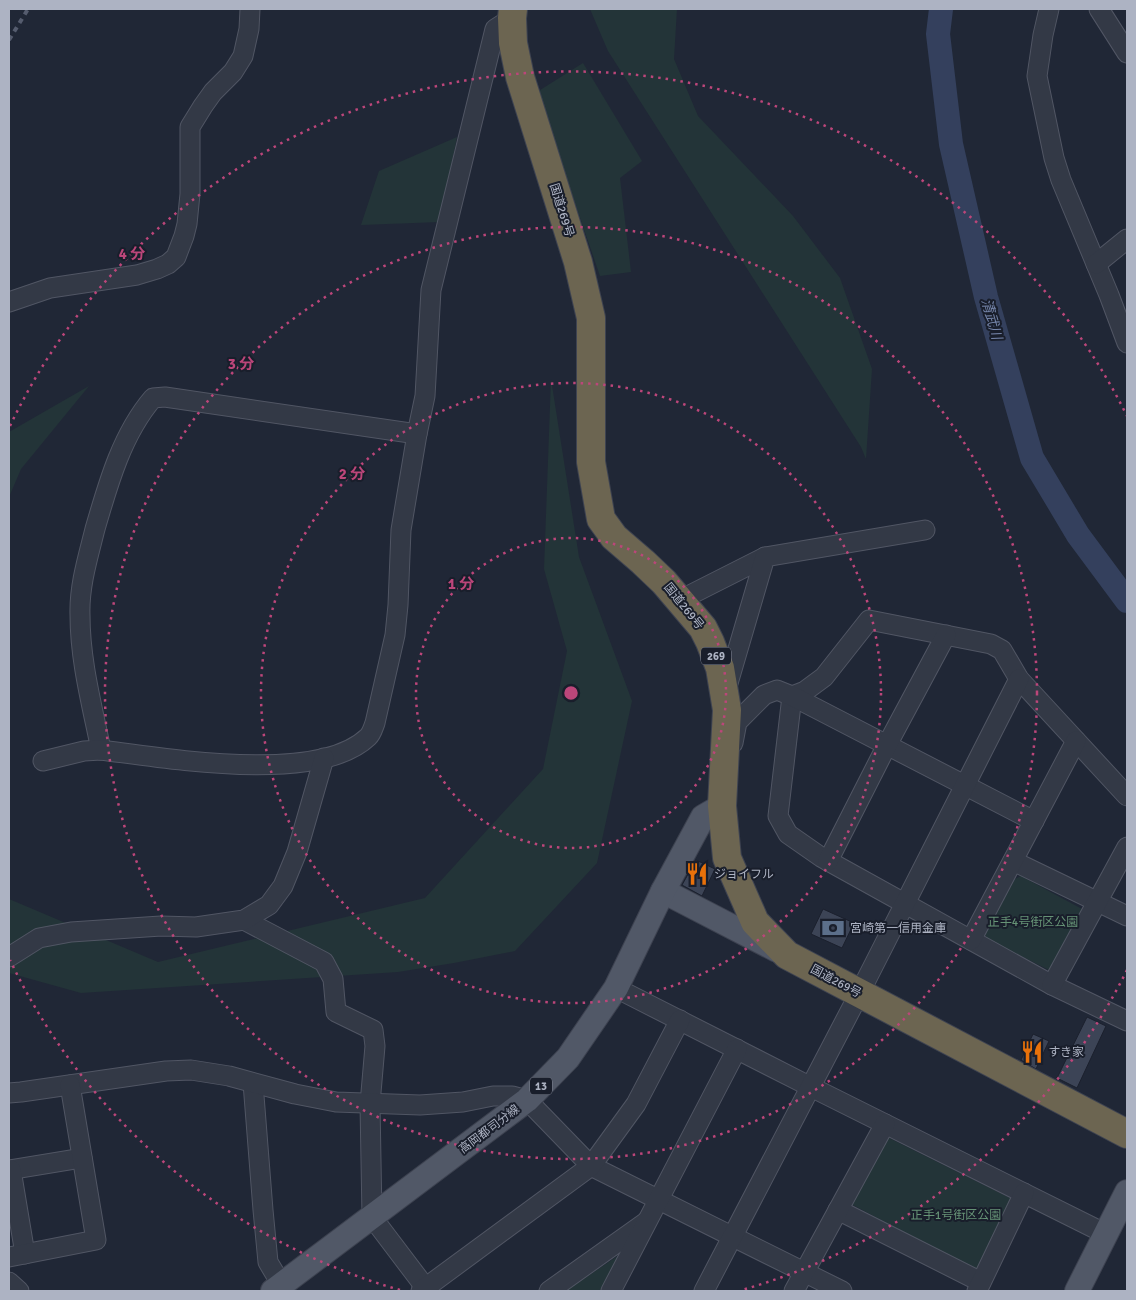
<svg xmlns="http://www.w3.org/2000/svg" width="1136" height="1300" font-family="Signika,'Noto Sans JP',sans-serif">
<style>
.green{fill:#233438}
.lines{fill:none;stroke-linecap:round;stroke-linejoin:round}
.river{stroke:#34405d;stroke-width:24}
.building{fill:#3c4456;stroke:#1b202d}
.minor-casing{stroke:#515664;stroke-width:21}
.major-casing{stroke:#3d4250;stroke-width:26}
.highway-casing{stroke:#3e4351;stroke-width:30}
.minor{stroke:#333946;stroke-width:19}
.major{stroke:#515867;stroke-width:24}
.highway{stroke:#6c6551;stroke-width:28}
.rail{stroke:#555c6e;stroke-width:4;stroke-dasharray:5 5;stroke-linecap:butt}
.ring{fill:none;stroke:#bc467a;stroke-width:2.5;stroke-dasharray:2.5 5}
.labels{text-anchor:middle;stroke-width:4;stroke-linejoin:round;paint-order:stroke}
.shield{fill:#191e2b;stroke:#818695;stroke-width:1}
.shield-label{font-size:11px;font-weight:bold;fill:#adb3c3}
.street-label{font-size:12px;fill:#adb3c3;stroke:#191e2b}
.poi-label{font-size:12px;fill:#adb3c3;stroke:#191e2b;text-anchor:start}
.park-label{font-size:12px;fill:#669376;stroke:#191e2b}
.water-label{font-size:14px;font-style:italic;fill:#7686ab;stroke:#191e2b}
.centre{fill:#bc467a;stroke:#191e2b;stroke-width:2.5}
.ring-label{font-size:15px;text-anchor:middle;font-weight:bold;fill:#bc467a;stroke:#191e2b;stroke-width:4;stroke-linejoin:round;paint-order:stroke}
</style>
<rect width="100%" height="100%" fill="#202736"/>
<g class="green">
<path d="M590 9H677L674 59 698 116 793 216 840 278 872 369 866 459 861 447 608 51Z"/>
<path d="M583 63 642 161 620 178 631 272 600 276 537 92Z"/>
<path d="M457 137 440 222 361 225 379 171Z"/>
<path d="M551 379 579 557 632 701 597 863 515 951 454 963 398 972 81 993 9 973V899L158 962 425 898 543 769 567 651 544 569Z"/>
<path d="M89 386 21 469 9 497V432Z"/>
<path d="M1021 876 1082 909 1084 913 1053 972 987 939 985 934 1015 879Z"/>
<path d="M885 1136 1012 1199 977 1271 851 1204Z"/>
<path d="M619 1255 600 1291H566Z"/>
</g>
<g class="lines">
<path class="river" d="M941 9 938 34 951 144 986 297 1032 458 1078 535 1127 601"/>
</g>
<g class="building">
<path d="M696 860 715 869 702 896 682 885Z"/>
<path d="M823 909 854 923 842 948 811 934Z"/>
<path d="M1087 1017 1106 1026 1077 1088 1057 1078Z"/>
<path d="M1033 1034 1049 1041 1036 1069 1021 1060Z"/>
</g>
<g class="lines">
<defs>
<g id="minor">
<path d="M1049 9 1043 35 1037 76 1054 158 1061 180 1109 295 1127 343"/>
<path d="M1099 9 1127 53"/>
<path d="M1096 264 1127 239"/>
<path d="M9 302 50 288 137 275 157 269 168 264 176 257 184 236 187 224 190 194V127L203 106 213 92 233 72 243 56 249 29 250 9"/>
<path d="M680 600 765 557"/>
<path d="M726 690 765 557 925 530"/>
<path d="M792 696 778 816 788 834 821 857 1052 985 1127 1021"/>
<path d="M792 696 805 691 824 677 869 620 991 644 1002 650 1019 679 1127 796"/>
<path d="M733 743 737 722 764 695 777 690 792 696 1034 821"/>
<path d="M101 750C92 705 80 661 80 615 79 586 88 557 95 529 108 484 122 434 153 398L165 397 417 434"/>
<path d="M43 761 84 751 101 750C165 758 318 785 368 737 372 733 373 728 375 723L395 635 398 605 401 530 417 434 425 396 431 290 495 29 512 18"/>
<path d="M828 861 887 745 946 635"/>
<path d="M1013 861 1127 916"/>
<path d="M244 920 324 962 333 979 336 1012 373 1030 375 1046 370 1104 372 1217 428 1291"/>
<path d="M971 940 1076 741"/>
<path d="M9 957 39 938 71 932 161 926 196 927 244 920 269 905 283 886 297 852 324 758"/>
<path d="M1052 985 1127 847"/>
<path d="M616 988 811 1087 1106 1234"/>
<path d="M253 1083 263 1210 268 1262 281 1284"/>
<path d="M9 1093 21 1092 166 1071 191 1070 229 1076 295 1094 336 1102 420 1105 463 1102 493 1096H512L527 1100 591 1166 842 1291"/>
<path d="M9 1170 82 1158"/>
<path d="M11 1170 25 1254"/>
<path d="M838 1210 981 1282"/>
<path d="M9 1257 96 1240 70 1085"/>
<path d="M9 1282 19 1291"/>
<path d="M421 1291 591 1166 636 1104 680 1020"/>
<path d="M549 1291 646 1222"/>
<path d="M611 1291 737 1049"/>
<path d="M704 1291 859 994 1019 679"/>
<path d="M794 1291 885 1124"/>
<path d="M977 1291 1024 1193"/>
</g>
<g id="major">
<path d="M663 891 777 950"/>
<path d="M273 1291 527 1100 568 1058 616 988 663 891 703 817 722 806"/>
<path d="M1077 1291 1127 1192"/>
</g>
<path id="highway" d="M513 9 512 18 513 43 520 77 578 262 591 318V462L601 519 614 537 643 562 664 582 703 628 710 642 720 668 727 710 722 806 727 858 755 922 787 955 1127 1134"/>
</defs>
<use href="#minor" class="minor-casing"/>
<use href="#major" class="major-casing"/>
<use href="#highway" class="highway-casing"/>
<use href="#minor" class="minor"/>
<use href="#major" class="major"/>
<use href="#highway" class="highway"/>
<path class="rail" d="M9 40 28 9"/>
</g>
<g class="ring">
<circle cx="571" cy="693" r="155"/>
<circle cx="571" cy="693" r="310"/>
<circle cx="571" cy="693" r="466"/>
<path d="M1127 970A621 621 0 0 1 742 1290M400 1290A621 621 0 0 1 10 960M10 426A621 621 0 0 1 1127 416"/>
</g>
<defs>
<symbol id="restaurant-bare" viewBox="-9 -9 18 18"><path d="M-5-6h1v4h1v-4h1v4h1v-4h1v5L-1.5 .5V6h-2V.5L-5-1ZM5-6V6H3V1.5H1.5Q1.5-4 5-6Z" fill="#e8710a" stroke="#191e2b" stroke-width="2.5" paint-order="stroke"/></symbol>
<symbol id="bank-bare" viewBox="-9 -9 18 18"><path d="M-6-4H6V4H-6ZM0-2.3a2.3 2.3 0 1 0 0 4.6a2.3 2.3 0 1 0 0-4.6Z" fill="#5c6f8a" stroke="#191e2b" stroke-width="2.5" paint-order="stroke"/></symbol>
</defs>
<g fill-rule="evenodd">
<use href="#restaurant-bare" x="681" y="858" width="32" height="32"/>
<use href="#bank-bare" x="817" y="912" width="32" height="32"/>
<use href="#restaurant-bare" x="1016" y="1036" width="32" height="32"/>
</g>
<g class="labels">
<g class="shield">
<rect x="701" y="647.5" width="30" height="17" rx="4"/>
<rect x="530" y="1077.5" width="22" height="17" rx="4"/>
</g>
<g class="shield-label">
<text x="716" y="660">269</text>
<text x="541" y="1090">13</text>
</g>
<g class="street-label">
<text transform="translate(562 210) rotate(73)" y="4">国道269号</text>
<text transform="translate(684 606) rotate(51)" y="4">国道269号</text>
<text transform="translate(836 981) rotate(28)" y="4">国道269号</text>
<text transform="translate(489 1129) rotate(-37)" y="4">高岡都司分線</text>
</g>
<g class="poi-label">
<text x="714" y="878">ジョイフル</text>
<text x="850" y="932">宮崎第一信用金庫</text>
<text x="1048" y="1056">すき家</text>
</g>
<g class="park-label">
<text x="1033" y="926">正手4号街区公園</text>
<text x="956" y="1219">正手1号街区公園</text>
</g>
<g class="water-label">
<text transform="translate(992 319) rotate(74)" y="5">清武川</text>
</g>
</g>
<circle cx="571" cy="693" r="8" class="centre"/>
<g class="ring-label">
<text x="132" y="259">4 分</text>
<text x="241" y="369">3 分</text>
<text x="352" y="479">2 分</text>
<text x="461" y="589">1 分</text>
</g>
<rect width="1136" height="1300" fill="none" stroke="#adb3c3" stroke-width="20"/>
</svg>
